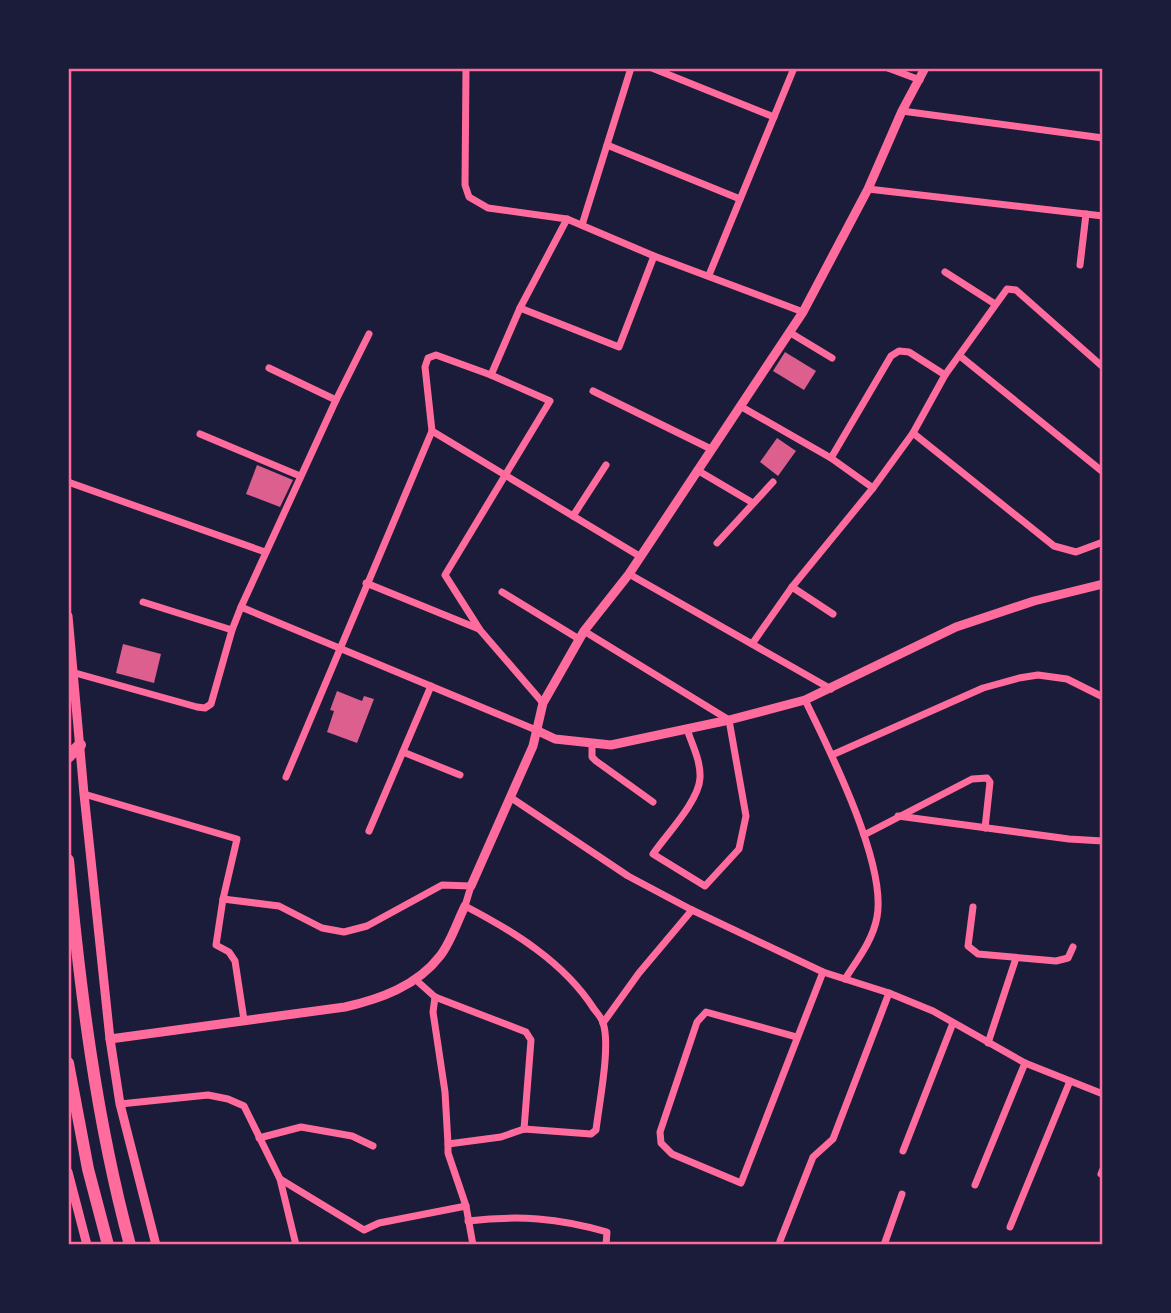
<svg xmlns="http://www.w3.org/2000/svg" width="1171" height="1313" font-family="Karla,sans-serif">
<style>
.building{fill:#dd5f8e}
.lines{fill:none;stroke-linecap:round;stroke-linejoin:round}
.minor{stroke:#ff6b9d;stroke-width:7}
.tertiary{stroke:#ff6b9d;stroke-width:9}
.trunk{stroke:#ff6b9d;stroke-width:12}
.neatline{fill:none;stroke:#ff6b9d;stroke-width:2.5}
</style>
<rect width="100%" height="100%" fill="#1b1b3a"/>
<g class="building">
<path d="M785 352 816 371 804 390 773 371Z"/>
<path d="M777 438 796 451 778 476 760 462Z"/>
<path d="M257 465 293 480 280 507 246 494Z"/>
<path d="M123 644 161 654 154 683 116 673Z"/>
<path d="M337 691 362 701 364 696 374 699 357 743 327 732 334 711 330 710Z"/>
</g>
<g class="lines">
<g class="minor">
<path d="M466 68 465 185 469 197 488 208 567 219"/>
<path d="M652 68 774 117"/>
<path d="M888 68 920 80"/>
<path d="M902 111 1103 138"/>
<path d="M607 145 740 199"/>
<path d="M868 189 1103 216"/>
<path d="M582 225 631 68"/>
<path d="M1080 265 1086 214"/>
<path d="M945 272 995 304"/>
<path d="M709 275 794 68"/>
<path d="M520 308 619 347 654 256"/>
<path d="M789 332 832 358"/>
<path d="M960 356 1103 472"/>
<path d="M269 368 336 400"/>
<path d="M491 375 520 308 567 219 654 256 803 312"/>
<path d="M593 391 711 449"/>
<path d="M740 406 831 458"/>
<path d="M913 433 1054 546 1076 552 1103 542"/>
<path d="M200 434 300 476"/>
<path d="M697 470 753 503"/>
<path d="M68 482 265 552"/>
<path d="M873 488 831 458 891 356 899 351 909 352 945 375"/>
<path d="M573 516 606 465"/>
<path d="M717 543 773 482"/>
<path d="M629 574 831 689"/>
<path d="M366 583 479 629"/>
<path d="M792 587 833 614"/>
<path d="M502 592 579 639"/>
<path d="M143 602 232 630"/>
<path d="M241 607 536 730"/>
<path d="M584 631 729 720 746 816 739 849 705 886 653 854C666 835 699 801 700 778 701 761 692 745 687 729"/>
<path d="M752 644 792 587 873 488 913 433 945 375 1007 289 1016 290 1103 367"/>
<path d="M68 671 197 707 205 708 211 704 232 630 241 607 336 400 369 334"/>
<path d="M805 700C829 749 887 864 877 917 873 940 857 960 845 979"/>
<path d="M543 703 480 630 445 575 550 401 491 375 436 355 428 358 425 367 432 431 641 557"/>
<path d="M592 743V757L596 761 653 802"/>
<path d="M403 752 460 775"/>
<path d="M832 755 983 688 1019 678 1038 675 1067 679 1103 697"/>
<path d="M286 777 432 431"/>
<path d="M84 794 237 839 223 899"/>
<path d="M510 797 628 876 692 910 823 972 889 993 933 1011 1025 1063 1103 1094"/>
<path d="M898 816 1069 839 1103 841"/>
<path d="M369 831 431 686"/>
<path d="M864 835 972 779 987 778 990 782 985 828"/>
<path d="M973 907 968 946 978 954 1056 961 1068 958 1073 947"/>
<path d="M416 980 435 997 526 1032 531 1040 524 1129"/>
<path d="M435 997 433 1012 445 1092 448 1144"/>
<path d="M244 1020 235 961 229 952 216 945 223 899 279 906 322 928 344 932 367 926 442 885 471 886 465 906C513 931 564 962 594 1009 597 1013 602 1018 603 1023 611 1045 599 1104 596 1130L591 1134 524 1129 501 1137 448 1144V1153L466 1206 473 1245"/>
<path d="M603 1023 639 973 692 910"/>
<path d="M797 1037 706 1012 697 1022 660 1132 661 1143 672 1154 741 1183 823 972"/>
<path d="M988 1043 1016 958"/>
<path d="M120 1104 208 1095 228 1099 244 1106 280 1179"/>
<path d="M259 1138 301 1127 352 1136 373 1146"/>
<path d="M903 1151 953 1023"/>
<path d="M1101 1174 1103 1169"/>
<path d="M975 1185 1025 1063"/>
<path d="M468 1221C519 1215 558 1218 607 1232L606 1245"/>
<path d="M1010 1227 1070 1081"/>
<path d="M780 1241 813 1157 833 1139 889 993"/>
<path d="M296 1245 280 1179 364 1230 379 1223 466 1206"/>
<path d="M884 1245 902 1194"/>
</g>
<g class="tertiary">
<path d="M68 616 84 794 110 1039 120 1104 156 1245"/>
<path d="M536 730 555 739 611 745 729 720 805 700 956 627 1034 601 1103 584"/>
<path d="M471 886 533 746 543 703 584 631 629 574 803 312 868 189 902 111 925 68"/>
<path d="M110 1039 345 1007C380 999 417 986 440 956 451 942 457 922 465 906"/>
<path d="M68 1172 87 1245"/>
</g>
<g class="trunk">
<path d="M68 757 80 745"/>
<path d="M68 860C80 990 96 1119 130 1245"/>
<path d="M68 1063 88 1169 108 1245"/>
</g>
</g>
<rect width="1171" height="1313" fill="none" stroke="#1b1b3a" stroke-width="140"/>
<rect x="70" y="70" width="1031" height="1173" class="neatline"/>
</svg>
